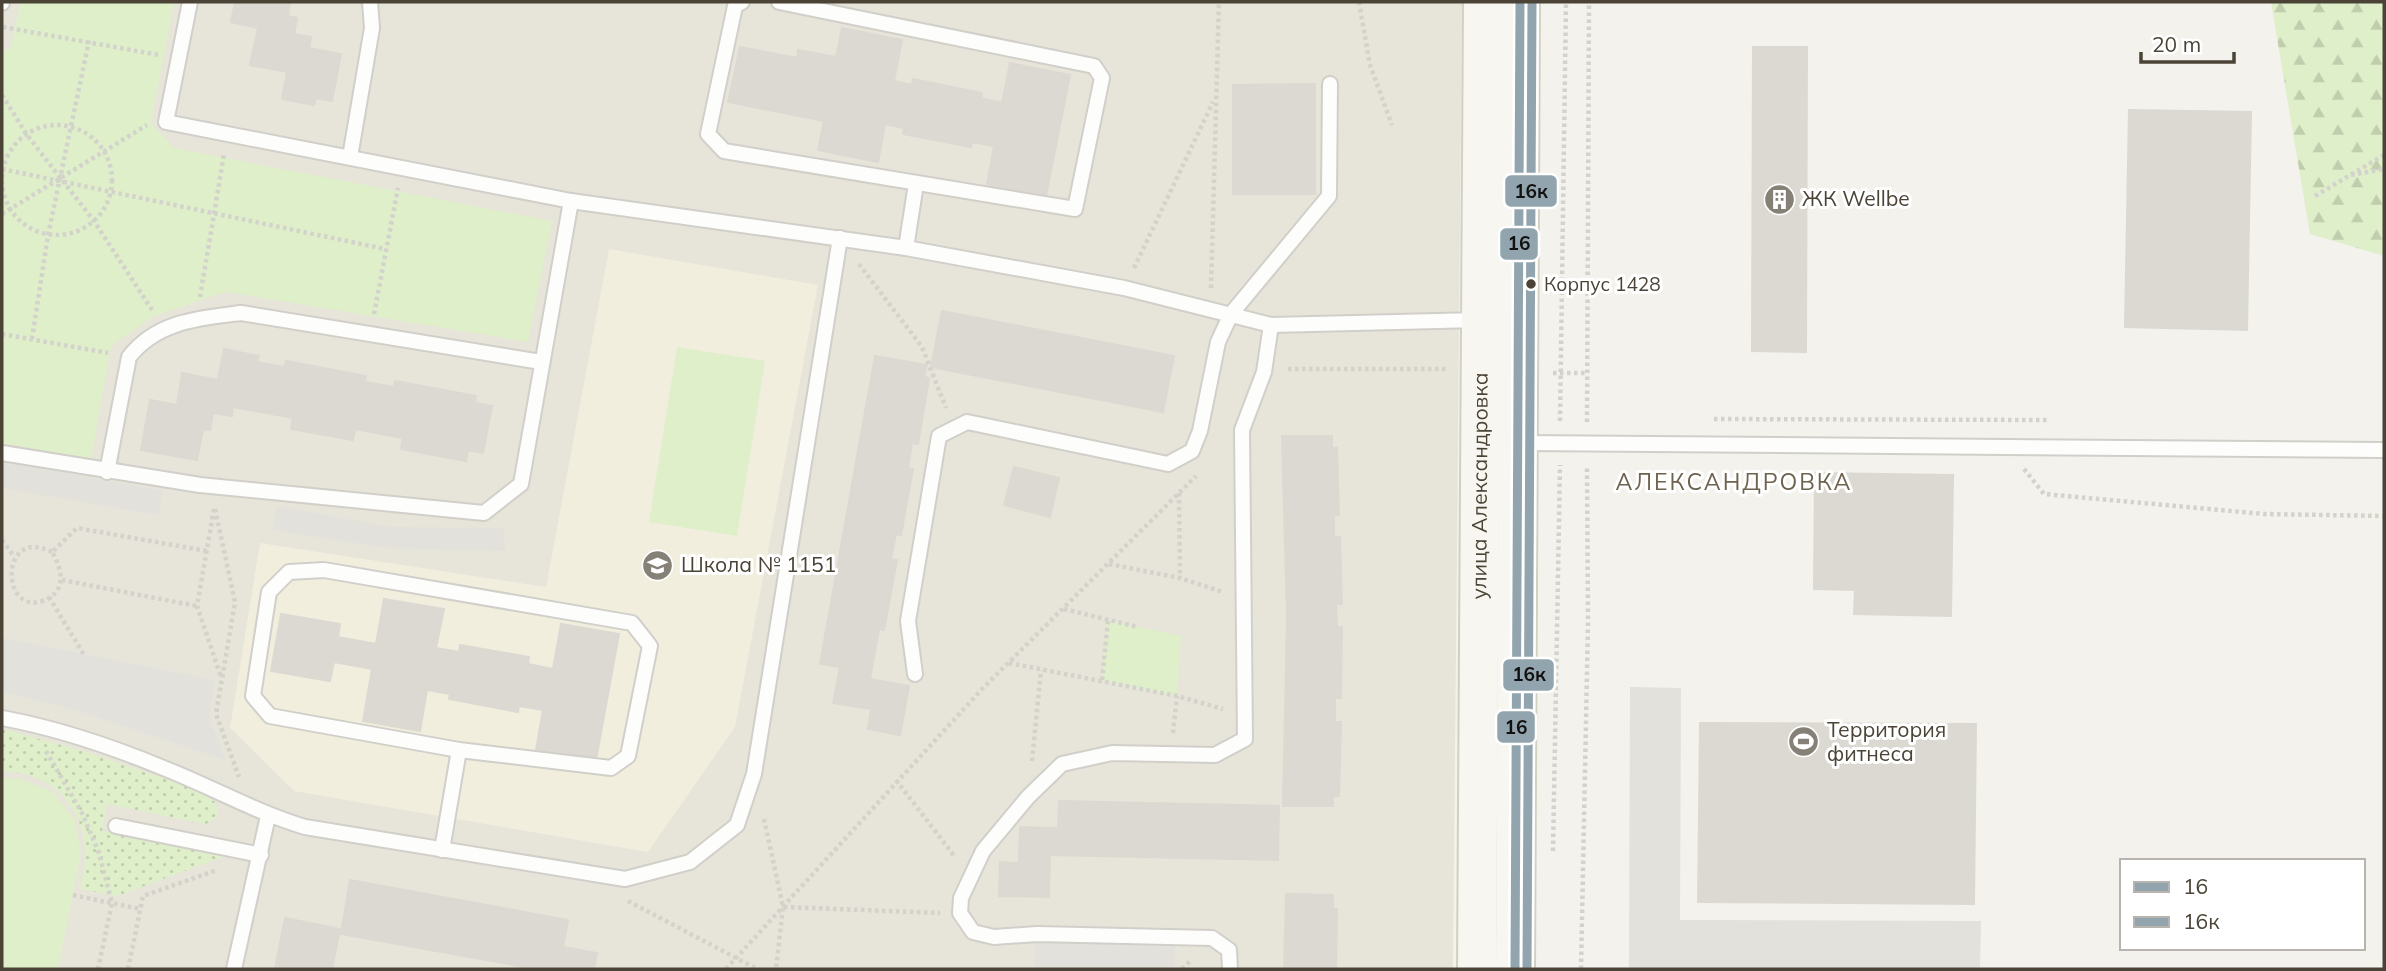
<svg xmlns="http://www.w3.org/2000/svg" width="2386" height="971" font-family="Mulish,sans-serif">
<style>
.residential{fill:#e7e4d9}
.education{fill:#f1eede}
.grass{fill:url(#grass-dots)}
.forest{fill:url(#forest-firs)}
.park{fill:#deefca}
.parking{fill:#e2e1db}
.building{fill:#dbd9d2;stroke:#dbd9d2;stroke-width:2}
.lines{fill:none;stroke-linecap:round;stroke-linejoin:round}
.service-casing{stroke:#d1cfc9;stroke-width:18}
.secondary-casing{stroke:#d3d0c2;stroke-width:42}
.path{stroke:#d3d2cb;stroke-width:4.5;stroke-dasharray:3.5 3.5;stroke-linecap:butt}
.service{stroke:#fdfdfc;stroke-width:14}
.secondary{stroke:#f7f6f0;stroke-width:38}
.bus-1-casing{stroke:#fff;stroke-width:14}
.bus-2-casing{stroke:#fff;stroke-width:14}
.bus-1{stroke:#92a5af;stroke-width:9}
.bus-2{stroke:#92a5af;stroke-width:9}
.bus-dot{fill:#4b4436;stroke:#fff;stroke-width:2.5}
.labels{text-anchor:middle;stroke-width:6;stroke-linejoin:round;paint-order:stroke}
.bus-label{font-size:19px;fill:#4b4436;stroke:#fff;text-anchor:start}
.poi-label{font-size:21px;fill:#4b4436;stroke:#fff;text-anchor:start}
.street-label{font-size:21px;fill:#4b4436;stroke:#fff}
.neighbourhood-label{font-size:23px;letter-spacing:2px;fill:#6e634d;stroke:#fff}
.line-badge{stroke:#fff;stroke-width:2.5}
.pale-badge-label{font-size:19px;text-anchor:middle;font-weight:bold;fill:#111}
</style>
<defs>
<pattern id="grass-dots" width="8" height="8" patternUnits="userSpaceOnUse" patternTransform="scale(1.75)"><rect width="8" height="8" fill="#deefca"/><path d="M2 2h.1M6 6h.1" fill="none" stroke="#c0ceae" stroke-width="1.8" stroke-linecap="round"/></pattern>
<pattern id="forest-firs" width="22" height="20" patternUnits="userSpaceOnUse" patternTransform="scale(1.75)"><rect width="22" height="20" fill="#deefca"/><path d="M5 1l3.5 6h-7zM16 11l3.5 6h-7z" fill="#c0ceae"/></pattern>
</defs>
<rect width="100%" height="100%" fill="#f3f2ec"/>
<path class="residential" d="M2 2H1462L1453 969H2Z"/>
<path class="education" d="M609 249 818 285 735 727 648 852 294 791 230 728 260 543 546 587Z"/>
<path class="grass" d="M2 729 87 752 203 792 216 803 218 816 206 824 107 804 102 831 225 856 117 896 80 889C82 878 85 866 85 856 86 806 50 772 2 771Z"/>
<path class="forest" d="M2271 2H2384V256L2310 234Z"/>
<g class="park">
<path d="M20 2H174L151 123 174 148 552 221 528 342 225 292 152 317 111 346 91 459 2 443V51L11 48Z"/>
<path d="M677 347 765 361 737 536 649 522Z"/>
<path d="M1108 621 1181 636 1177 696 1102 680Z"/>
<path d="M2 778 21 779 53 792 75 820 81 854 58 969H2Z"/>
</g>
<g class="parking">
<path d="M2 461 162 491 159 515 2 488Z"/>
<path d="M277 506 389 527 503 528 505 551 388 548 273 530Z"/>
<path d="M2 638 215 680 209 717 226 760 72 709 2 692Z"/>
<path d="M1630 687 1681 688 1680 920 1981 921 1980 969H1629Z"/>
<path d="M1035 942 1175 943V967H1035Z"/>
</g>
<g class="building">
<path d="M235 2H290L288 16 297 18 294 34 311 37 309 48 341 54 332 101 316 98 314 105 282 99 287 72 250 65 258 28 231 22Z"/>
<path d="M842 28 902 40 894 81 912 85 913 79 982 93 981 98 1002 103 1010 63 1070 75 1046 196 987 184 994 146 972 142 971 147 903 134 904 128 885 124 878 162 818 150 824 121 728 102 740 47 797 58 798 50 836 57Z"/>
<path d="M1753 47H1807L1806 352 1752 351Z"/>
<path d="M1315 84V194H1233V85Z"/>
<path d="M2129 110 2251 112 2247 330 2125 327Z"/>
<path d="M942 311 1174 356 1163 412 931 367Z"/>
<path d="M224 349 259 356 257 362 284 367 286 361 366 376 365 382 394 387 395 381 476 396 475 403 492 406 483 453 468 450 466 461 401 449 403 438 355 429 353 440 291 429 293 418 233 407 232 416 213 413 210 430 203 429 197 460 141 450 150 400 177 405 182 373 218 380Z"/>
<path d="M875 356 927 365 924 377 929 378 918 444 912 443 908 468 913 469 901 535 896 534 891 559 897 560 884 630 879 629 870 679 909 686 900 735 868 729 871 709 833 703 840 667 820 664Z"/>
<path d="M1282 436H1332V448H1337L1339 515H1334V537H1340L1342 604H1336L1337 627H1342L1341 698H1335V722H1341L1339 796H1333V806H1283L1287 617Z"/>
<path d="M1014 467 1059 478 1050 517 1004 505Z"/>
<path d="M1815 473 1953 475 1951 616 1854 614 1855 590 1814 589Z"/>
<path d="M384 599 444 609 436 648 459 652 460 645 529 657 528 664 553 669 561 624 619 634 596 760 536 750 543 710 519 706 518 712 449 699 450 694 427 690 420 731 363 721 372 669 334 662 330 681 271 671 281 614 340 624 338 637 376 644Z"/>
<path d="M1700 723 1976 724 1974 904 1698 902Z"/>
<path d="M1059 801 1279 806 1278 860 1050 855 1049 897 999 896 1000 862 1019 863 1020 827 1058 828Z"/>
<path d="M350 880 568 920 563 947 597 953 594 969H536L341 934Z"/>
<path d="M1286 894 1333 895V909H1337L1336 969H1284Z"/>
<path d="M285 918 340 929 332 969H275Z"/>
</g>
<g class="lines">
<defs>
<g id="service">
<path d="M190 2 166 122 571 201 906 248 1124 288 1271 325 1479 320"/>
<path d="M742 2 735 6 708 134 724 151 1075 209 1102 78 1094 66 779 2"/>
<path d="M2 3V2"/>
<path d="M350 157 372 28 370 2"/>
<path d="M906 248 916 184"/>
<path d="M1518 443 2384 450"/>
<path d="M2 453 200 485 484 513 521 484 571 201"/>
<path d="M107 472 129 357C157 321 200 318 241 313L541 362"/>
<path d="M324 570 632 623 650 646 628 756 611 768 459 750 270 716 253 696 269 592 289 572Z"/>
<path d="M915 674 908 621 939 436 967 422 1168 464 1192 451 1200 431 1218 342 1231 314 1329 196 1330 84"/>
<path d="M2 718C56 728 110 746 161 767 210 786 255 812 305 827L625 879 690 862 737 825 754 774 840 238"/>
<path d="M116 826 261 855"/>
<path d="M442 850 459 750"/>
<path d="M234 969 268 816"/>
<path d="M1230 969 1229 950 1212 938 1037 934 994 937 973 932 960 913 961 898 983 851 1028 797 1062 764 1112 753 1215 755 1245 739 1242 430 1264 372 1271 325"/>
</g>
<g id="secondary">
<path id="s1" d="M1477 969 1483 2"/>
<path d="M1515 969 1520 2"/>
</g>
</defs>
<use href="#service" class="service-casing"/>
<use href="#secondary" class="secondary-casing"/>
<g class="path">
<path d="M1359 2 1370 65 1392 125"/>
<path d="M3 27 159 55"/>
<path d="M2 95 27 135 94 221 154 313"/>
<circle cx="57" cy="180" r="55"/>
<path d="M2 169 385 249"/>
<path d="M2351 175 2384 169"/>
<path d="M2315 196 2384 155"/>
<path d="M2 214 147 125"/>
<path d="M859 264 922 347 946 408"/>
<path d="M1134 268 1213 102"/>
<path d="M1211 288 1219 2"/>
<path d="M200 297 224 154"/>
<path d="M374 314 398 188"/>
<path d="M2 334 108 353"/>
<path d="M32 339 48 235 89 41"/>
<path d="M1288 369H1446"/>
<path d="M1553 373H1587"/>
<path d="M1714 419 2048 420"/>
<path d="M1560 421 1566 2"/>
<path d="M1587 422 1589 2"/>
<path d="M2024 469 2044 494 2264 514 2384 516"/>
<path d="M1179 493 1180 578"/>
<path d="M214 509 197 606 221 677"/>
<path d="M215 509 235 602 216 714 239 777"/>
<path d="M2 540 13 555"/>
<path d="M52 552C0 525 0 615 42 601 67 593 63 570 52 552L77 528 207 551"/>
<path d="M1109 564 1180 578 1223 592"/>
<path d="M62 580 197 606"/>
<path d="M49 597 84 655"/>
<path d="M1064 609 1138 627"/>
<path d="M1009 663 1177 696 1223 709"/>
<path d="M1102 680 1108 621"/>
<path d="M1173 733 1177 696"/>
<path d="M46 751 82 813 99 853 112 903 98 969H102"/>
<path d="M1032 761 1041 670"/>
<path d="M896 780 955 857"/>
<path d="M764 819 783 907 776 969"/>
<path d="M1553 851 1560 465"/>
<path d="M73 895 140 909"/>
<path d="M628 901 757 969"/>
<path d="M784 907 940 913"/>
<path d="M128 969 143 896 217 870"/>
<path d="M726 969 983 688 1196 476"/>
<path d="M1182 969 1192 959"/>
<path d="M1581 969 1588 623 1587 466"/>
</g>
<use href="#service" class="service"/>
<use href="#secondary" class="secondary"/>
<defs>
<path id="bus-1" d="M1515 969 1520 2"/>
<path id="bus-2" d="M1527 969 1532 2"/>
</defs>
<use href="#bus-1" class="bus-1-casing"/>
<use href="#bus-2" class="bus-2-casing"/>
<use href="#bus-1" class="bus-1"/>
<use href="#bus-2" class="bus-2"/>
</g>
<defs>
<symbol id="building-disc" viewBox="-11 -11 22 22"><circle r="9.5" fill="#868176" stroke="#fff"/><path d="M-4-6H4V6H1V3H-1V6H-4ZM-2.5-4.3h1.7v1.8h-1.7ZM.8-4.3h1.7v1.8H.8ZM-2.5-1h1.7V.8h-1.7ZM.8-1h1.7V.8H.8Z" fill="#fff"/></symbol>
<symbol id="school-disc" viewBox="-11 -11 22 22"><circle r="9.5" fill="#868176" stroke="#fff"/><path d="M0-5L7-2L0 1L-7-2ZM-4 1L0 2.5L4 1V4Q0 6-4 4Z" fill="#fff"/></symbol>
<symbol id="stadium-disc" viewBox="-11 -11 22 22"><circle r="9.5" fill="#868176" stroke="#fff"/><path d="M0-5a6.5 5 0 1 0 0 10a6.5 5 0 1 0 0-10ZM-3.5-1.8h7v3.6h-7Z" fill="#fff"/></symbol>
</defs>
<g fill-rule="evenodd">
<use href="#building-disc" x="1762" y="182" width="35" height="35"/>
<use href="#school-disc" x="640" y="548" width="35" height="35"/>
<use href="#stadium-disc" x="1786" y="724" width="35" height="35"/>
</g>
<circle class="bus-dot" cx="1531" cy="284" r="6"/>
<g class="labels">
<g class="bus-label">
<text x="1544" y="291">Корпус 1428</text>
</g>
<g class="poi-label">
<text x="1802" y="206">ЖК Wellbe</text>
<text x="681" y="572">Школа № 1151</text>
<text x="1827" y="737">Территория<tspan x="1827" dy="24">фитнеса</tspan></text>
</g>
<g class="street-label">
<text dy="7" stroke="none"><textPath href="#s1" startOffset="483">улица Александровка</textPath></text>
</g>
<g class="neighbourhood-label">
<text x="1734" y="490">АЛЕКСАНДРОВКА</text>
</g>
</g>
<g class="line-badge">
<rect x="1504" y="174" width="54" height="34" rx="7" fill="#92a5af"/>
<rect x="1499" y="227" width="40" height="34" rx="7" fill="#92a5af"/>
<rect x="1502" y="658" width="53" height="34" rx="7" fill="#92a5af"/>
<rect x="1496" y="710" width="40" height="34" rx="7" fill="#92a5af"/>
</g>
<g class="pale-badge-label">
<text x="1531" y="198">16к</text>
<text x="1519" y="250">16</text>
<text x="1529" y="681">16к</text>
<text x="1516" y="734">16</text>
</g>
<rect width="2386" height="971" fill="none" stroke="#4b4436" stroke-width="7"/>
<rect x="2120" y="859" width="245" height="91" fill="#ffffff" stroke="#b7b4af" stroke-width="2"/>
<rect x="2134" y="882" width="35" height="10" fill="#92a5af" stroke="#b7b4af" stroke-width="2"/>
<text x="2183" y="894" font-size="21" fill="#4b4436">16</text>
<rect x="2134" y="917" width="35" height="10" fill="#92a5af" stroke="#b7b4af" stroke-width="2"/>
<text x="2183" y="929" font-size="21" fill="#4b4436">16к</text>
<path d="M2141 52v10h93v-10" fill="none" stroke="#4b4436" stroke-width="3.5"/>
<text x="2152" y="52" font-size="21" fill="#4b4436" stroke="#ffffff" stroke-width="5" paint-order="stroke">20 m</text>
</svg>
